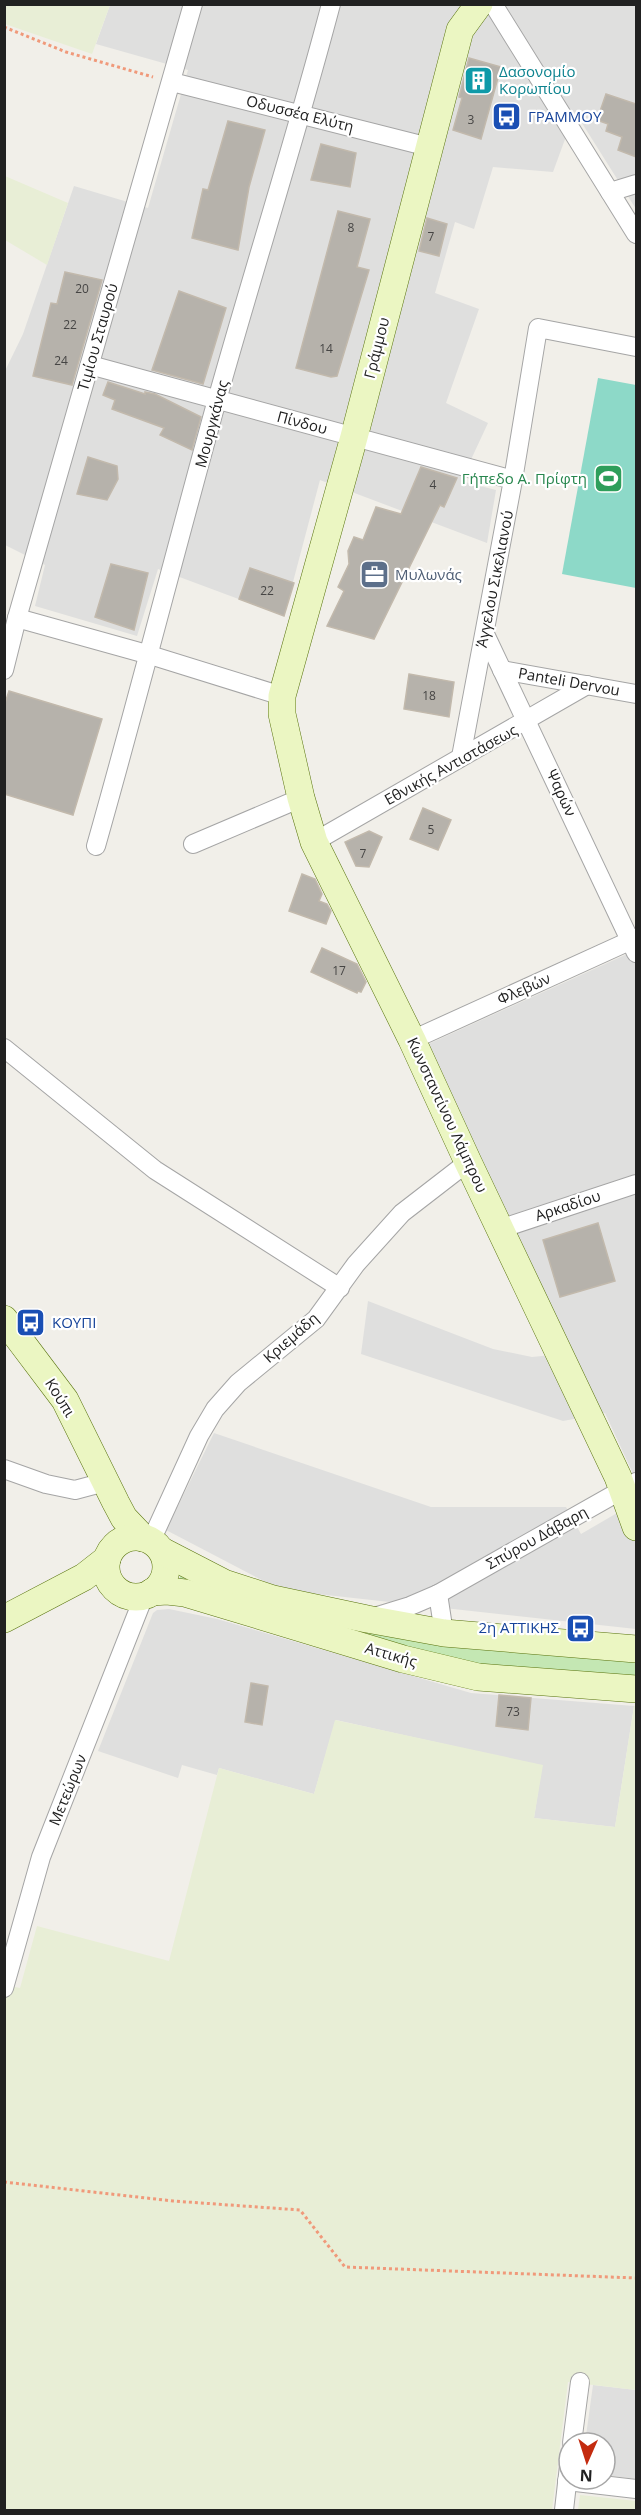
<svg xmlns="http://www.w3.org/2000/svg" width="641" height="2515" font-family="'Open Sans',sans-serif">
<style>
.residential{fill:#dfdfde}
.farmland{fill:#e8eed6}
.grass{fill:#c4e7b3}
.pitch{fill:#8dd9c8}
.building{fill:#b6b2ab;stroke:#c2b9ac;stroke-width:1.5}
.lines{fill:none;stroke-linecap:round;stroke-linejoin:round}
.street-casing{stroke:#a5a5a5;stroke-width:20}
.secondary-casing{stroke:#58730d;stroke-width:28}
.path{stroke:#f0997a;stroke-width:3;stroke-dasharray:3 3;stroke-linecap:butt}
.street{stroke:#fff;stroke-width:18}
.secondary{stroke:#ebf6c2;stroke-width:27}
.labels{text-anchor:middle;stroke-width:4.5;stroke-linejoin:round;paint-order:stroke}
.number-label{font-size:12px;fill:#464544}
.culture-label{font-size:15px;fill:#0d838f;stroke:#fff;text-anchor:start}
.street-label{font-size:15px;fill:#212121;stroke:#fff}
.transit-label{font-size:15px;fill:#164399;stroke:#fff;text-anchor:start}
.leisure-label{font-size:15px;fill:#27864d;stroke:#fff;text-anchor:end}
.service-label{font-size:15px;fill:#4e5e75;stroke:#fff;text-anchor:start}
</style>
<rect width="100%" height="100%" fill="#f1efe9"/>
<g class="residential">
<path d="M110 5H636V209L575 112 553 172 493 167 474 229 455 222 435 293 479 309 446 403 488 423 461 481 496 490 487 543 320 480 284 616 158 569 137 636 35 606 45 565 5 545 4 373 23 334 74 186 148 208 188 70 96 44Z"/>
<path d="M636 950V1480L605 1413 563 1421 361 1354 368 1301 493 1349 532 1357 572 1353 424 1046Z"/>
<path d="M214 1433 431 1507H566L581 1534 636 1502V1629L281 1590 166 1530Z"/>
<path d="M169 1609 217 1619 471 1693 634 1706 615 1827 534 1818 542 1766 336 1720 314 1794 219 1768 217 1775 182 1765 178 1778 98 1751 153 1613 157 1610Z"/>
<path d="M593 2385 636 2390V2479L605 2475V2443H585Z"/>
</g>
<g class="farmland">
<path d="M4 5 5 4 110 5 92 54 5 24Z"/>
<path d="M5 176 68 203 47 265 5 240Z"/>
<path d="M634 1706H636V2390L568 2382 552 2510H5L4 1985 20 1988 37 1926 169 1961 219 1768 314 1794 335 1720 543 1765 534 1818 615 1827Z"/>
<path d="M580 2495 636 2501V2510H578Z"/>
</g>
<path class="grass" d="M180 1570 219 1590 636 1654V1678L463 1663 180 1581Z"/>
<path class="pitch" d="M598 378 636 385V588L562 574Z"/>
<g class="building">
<path d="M469 58 501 67 481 139 453 130 462 98 459 97Z"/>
<path d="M606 94 636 104V157L618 150 622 137 606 131 608 124 597 120Z"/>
<path d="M228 121 265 130 249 187 238 250 192 238 203 189 208 190Z"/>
<path d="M321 144 356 153 350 187 311 180Z"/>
<path d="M338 211 370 219 357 267 369 270 337 376 331 377 296 368Z"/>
<path d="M427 218 447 224 439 256 419 251Z"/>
<path d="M65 272 102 280 72 385 33 376 51 303 57 304Z"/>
<path d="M179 291 226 308 203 384 152 370Z"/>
<path d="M108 382 145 394V392L155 394 201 417 192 450 160 435 164 428 112 409 115 400 103 395Z"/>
<path d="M88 457 117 466 118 479 107 500 77 494Z"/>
<path d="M421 467 457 478 444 507 440 505 374 639 327 626 344 591 338 587 349 564 348 551 354 537 363 540 376 507 401 514Z"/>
<path d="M111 564 148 573 134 630 95 617Z"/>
<path d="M250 568 294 583 284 616 239 599Z"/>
<path d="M409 674 454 682 449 717 404 709Z"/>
<path d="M9 691 102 719 73 815 4 794V706Z"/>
<path d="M423 808 451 820 438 850 410 839Z"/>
<path d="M369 831 382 837 369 867 356 866 345 842Z"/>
<path d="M302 874 315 879 322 894 319 901 327 904 331 911 326 924 289 911Z"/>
<path d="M322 948 357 964 366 982 361 992 358 991 357 993 311 972Z"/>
<path d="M598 1223 615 1281 560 1297 543 1240Z"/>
<path d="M251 1683 268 1686 262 1725 245 1722Z"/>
<path d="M499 1695 531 1698 528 1730 496 1726Z"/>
</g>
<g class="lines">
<defs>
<g id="street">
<path d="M493 4 636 234"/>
<path d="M172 82 429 147"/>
<path d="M610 192 636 184"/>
<path d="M90 365 513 480"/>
<path d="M17 618 150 655 282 696"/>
<path d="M485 634 636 953"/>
<path d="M4 670 17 618 193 4"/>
<path d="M502 670 636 694"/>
<path d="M461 757 513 480 538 328 636 347"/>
<path d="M314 842 587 685"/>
<path d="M193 844 301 798"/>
<path d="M96 846C138 698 176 548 217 400 254 268 296 137 331 4"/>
<path d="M412 1040 636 938"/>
<path d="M4 1048 155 1170 340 1288"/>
<path d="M500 1229 636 1184"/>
<path d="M4 1469 46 1484 75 1490 105 1482"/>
<path d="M151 1541 199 1436 215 1409 238 1383 316 1319 356 1264 402 1213 468 1162"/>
<path d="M438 1594 444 1633"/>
<path d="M374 1617 410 1606 438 1594 636 1482"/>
<path d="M4 1988 41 1857 144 1596"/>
<path d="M572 2443 580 2382"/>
<path d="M567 2481 636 2489"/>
<path d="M564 2510 569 2466"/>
</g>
<g id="secondary">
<path d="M479 4 460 30 354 437 282 696V714L301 798 314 842 412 1040 468 1162 618 1477 636 1527"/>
<path d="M4 1319 65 1400 116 1503 124 1518 143 1538"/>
<circle cx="136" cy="1567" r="30"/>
<path d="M162 1551 224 1583 273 1599 367 1619 444 1633 636 1649"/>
<path d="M152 1592 167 1591 185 1593 403 1659 478 1677 636 1689"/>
<path d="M4 1619 84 1577 107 1559"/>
</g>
</defs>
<use href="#street" class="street-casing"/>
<use href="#secondary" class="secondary-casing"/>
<g class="path">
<path d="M4 27 66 52 153 77"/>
<path d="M4 2182 173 2201 300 2210 345 2267 636 2278"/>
</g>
<use href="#street" class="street"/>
<use href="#secondary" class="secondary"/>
</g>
<defs>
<symbol id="building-square" viewBox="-11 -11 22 22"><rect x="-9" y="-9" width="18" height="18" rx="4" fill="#0f9aa8" stroke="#fff"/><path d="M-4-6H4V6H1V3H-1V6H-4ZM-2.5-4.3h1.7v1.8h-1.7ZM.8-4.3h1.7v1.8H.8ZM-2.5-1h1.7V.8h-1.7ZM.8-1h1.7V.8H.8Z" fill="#fff"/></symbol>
<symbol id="bus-square" viewBox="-11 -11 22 22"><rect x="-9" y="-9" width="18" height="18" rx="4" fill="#1a4fb4" stroke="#fff"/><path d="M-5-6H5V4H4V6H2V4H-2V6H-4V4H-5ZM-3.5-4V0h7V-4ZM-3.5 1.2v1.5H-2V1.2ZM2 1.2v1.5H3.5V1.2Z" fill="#fff"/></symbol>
<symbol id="stadium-square" viewBox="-11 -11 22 22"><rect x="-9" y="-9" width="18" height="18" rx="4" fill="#2e9e5b" stroke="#fff"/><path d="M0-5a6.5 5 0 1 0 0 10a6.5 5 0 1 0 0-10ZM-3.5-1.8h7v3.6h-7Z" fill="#fff"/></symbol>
<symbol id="office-square" viewBox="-11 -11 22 22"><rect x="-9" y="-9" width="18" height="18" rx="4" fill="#5c6f8a" stroke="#fff"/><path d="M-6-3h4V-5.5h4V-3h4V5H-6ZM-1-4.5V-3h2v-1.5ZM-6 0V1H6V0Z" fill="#fff"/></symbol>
</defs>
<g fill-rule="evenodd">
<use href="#building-square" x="462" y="64" width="33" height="33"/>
<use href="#bus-square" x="490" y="100" width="33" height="33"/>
<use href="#stadium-square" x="592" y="462" width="33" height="33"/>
<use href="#office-square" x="358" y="558" width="33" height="33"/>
<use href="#bus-square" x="14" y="1306" width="33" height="33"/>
<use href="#bus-square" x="564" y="1612" width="33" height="33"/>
</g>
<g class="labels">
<g class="number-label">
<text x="471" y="124">3</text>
<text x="351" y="232">8</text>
<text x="431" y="241">7</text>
<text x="82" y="293">20</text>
<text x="70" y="329">22</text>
<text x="326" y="353">14</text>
<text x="61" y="365">24</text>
<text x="433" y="489">4</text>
<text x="267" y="595">22</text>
<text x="429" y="700">18</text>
<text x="431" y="834">5</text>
<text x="363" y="858">7</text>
<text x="339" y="975">17</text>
<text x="513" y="1716">73</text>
</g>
<g class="culture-label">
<text x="499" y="77">Δασονομίο<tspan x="499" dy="17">Κορωπίου</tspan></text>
</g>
<g class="street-label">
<text transform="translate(300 114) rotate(14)" y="5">Οδυσσέα Ελύτη</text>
<text transform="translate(98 337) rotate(-74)" y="5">Τιμίου Σταυρού</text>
<text transform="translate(377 348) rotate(-76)" y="5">Γράμμου</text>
<text transform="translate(302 423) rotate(15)" y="5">Πίνδου</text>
<text transform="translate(212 424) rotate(-75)" y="5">Μουργκάνας</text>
<text transform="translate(495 579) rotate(-79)" y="5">Άγγελου Σικελιανού</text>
<text transform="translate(569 682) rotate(10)" y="5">Panteli Dervou</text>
<text transform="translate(451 765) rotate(-29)" y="5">Εθνικής Αντιστάσεως</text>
<text transform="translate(561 793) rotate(65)" y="5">Ψαρών</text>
<text transform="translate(524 989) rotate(-24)" y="5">Φλεβών</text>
<text transform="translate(447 1115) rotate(65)" y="5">Κωνσταντίνου Λάμπρου</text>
<text transform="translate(568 1206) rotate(-18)" y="5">Αρκαδίου</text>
<text transform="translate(291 1338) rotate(-41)" y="5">Κριεμάδη</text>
<text transform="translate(60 1398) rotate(58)" y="5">Κούπι</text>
<text transform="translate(537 1538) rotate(-29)" y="5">Σπύρου Δάβαρη</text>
<text transform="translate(391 1655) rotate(16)" y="5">Αττικής</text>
<text transform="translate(68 1790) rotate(-68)" y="5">Μετεώρων</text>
</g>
<g class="transit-label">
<text x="528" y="122">ΓΡΑΜΜΟΥ</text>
<text x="52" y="1328">ΚΟΥΠΙ</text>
<text x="559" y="1633" text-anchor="end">2η ΑΤΤΙΚΗΣ</text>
</g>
<g class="leisure-label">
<text x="587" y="484">Γήπεδο Α. Πρίφτη</text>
</g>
<g class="service-label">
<text x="395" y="580">Μυλωνάς</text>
</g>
</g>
<rect width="641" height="2515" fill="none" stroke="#212121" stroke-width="12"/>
<g transform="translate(587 2461) rotate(183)"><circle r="28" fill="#ffffff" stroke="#a6a6a6" stroke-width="1.5"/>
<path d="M0-4.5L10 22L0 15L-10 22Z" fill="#c42b0f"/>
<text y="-9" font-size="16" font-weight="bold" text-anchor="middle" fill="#212121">N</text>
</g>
</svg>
